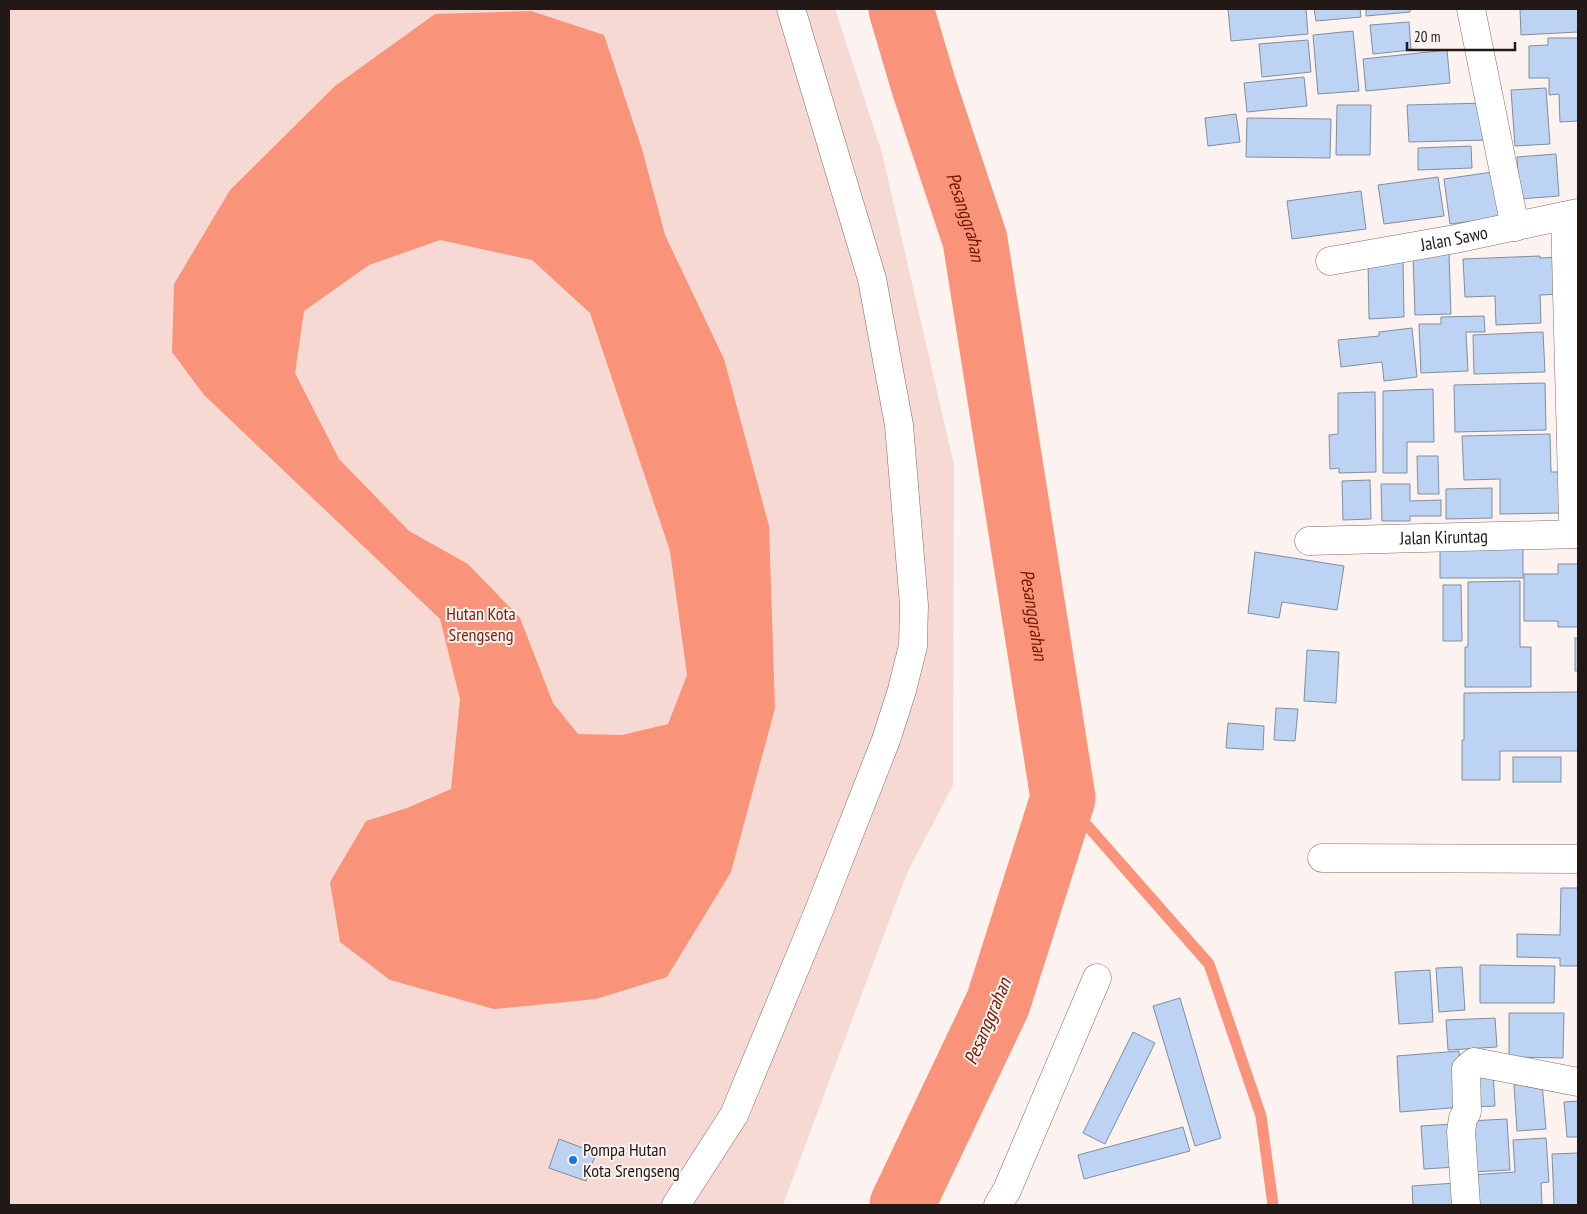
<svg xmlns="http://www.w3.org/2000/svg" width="1587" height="1214" font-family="'PT Sans Narrow',sans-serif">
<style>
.green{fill:#f6d9d2}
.water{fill:#f9947b;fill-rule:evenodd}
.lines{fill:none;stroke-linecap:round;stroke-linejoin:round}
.stream{stroke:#f9947b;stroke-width:11}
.river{stroke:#f9947b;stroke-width:65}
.building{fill:#bcd3f3;stroke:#818ea0}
.minor-casing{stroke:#826c66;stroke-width:29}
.minor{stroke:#fff;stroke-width:28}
.poi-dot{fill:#1976df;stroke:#fcf2ef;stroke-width:2}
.labels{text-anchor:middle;stroke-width:4;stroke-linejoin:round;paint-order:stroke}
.street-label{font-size:18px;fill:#221917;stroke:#fcf2ef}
.park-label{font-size:18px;fill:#7a220c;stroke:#fcf2ef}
.poi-label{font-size:18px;fill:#221917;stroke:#fcf2ef;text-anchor:start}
.water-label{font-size:19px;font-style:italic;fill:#711801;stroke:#fcf2ef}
</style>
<rect width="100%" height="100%" fill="#fcf2ef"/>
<path class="green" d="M9 9H835L882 153 954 465 953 785 907 873 783 1205H9Z"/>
<path class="water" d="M531 11 604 35 642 149 665 235 724 359 769 526 775 708 731 872 667 977 596 999 494 1009 390 980 340 942 330 882 366 821 407 808 451 789 460 699 440 619 204 395 172 352 174 284 230 190 335 86 435 14ZM440 240 532 260 590 313 670 551 687 675 668 724 622 735 578 734 553 703 520 618 468 564 409 531 339 459 295 373 304 311 369 265Z"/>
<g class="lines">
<path class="stream" d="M1063 798 1209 964 1261 1116 1273 1205"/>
<path class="river" id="s1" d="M901 9 924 87 975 240 1063 798 998 1003 902 1205"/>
</g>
<g class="building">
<path d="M1228 9H1306L1308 34 1231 41Z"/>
<path d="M1314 9H1360L1361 17 1316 21Z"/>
<path d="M1366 9H1410V12L1366 16Z"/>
<path d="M1520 9H1578V32L1521 35Z"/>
<path d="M1409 22 1411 50 1373 54 1370 25Z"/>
<path d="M1353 31 1359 91 1318 94 1313 35Z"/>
<path d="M1548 38H1578V121L1560 122 1559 94 1549 95V78H1529V46L1548 45Z"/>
<path d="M1308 40 1311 72 1262 77 1259 44Z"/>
<path d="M1447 50 1450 83 1366 91 1363 59Z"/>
<path d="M1304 77 1307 106 1247 112 1244 83Z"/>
<path d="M1546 88 1550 144 1515 146 1511 90Z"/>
<path d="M1487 103V140L1409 142 1407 105Z"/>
<path d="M1337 105H1371L1370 155H1336Z"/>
<path d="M1236 114 1240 142 1208 146 1205 118Z"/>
<path d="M1247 118 1331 119 1330 158 1246 157Z"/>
<path d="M1471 146 1472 168 1418 170V148Z"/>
<path d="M1556 154 1559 196 1519 199 1517 157Z"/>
<path d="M1500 171 1506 217 1450 224 1444 179Z"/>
<path d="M1438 177 1444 216 1384 224 1378 185Z"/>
<path d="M1361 191 1366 229 1292 239 1287 201Z"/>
<path d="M1449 254 1451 314 1415 315 1413 255Z"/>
<path d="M1540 256V258L1561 257 1563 294 1540 295 1541 323 1496 325 1495 296 1465 297 1463 259Z"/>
<path d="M1403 258 1404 317 1369 319 1368 259Z"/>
<path d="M1484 316 1485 332H1466L1468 371 1421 373 1419 324H1441V317Z"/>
<path d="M1412 328 1417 377 1384 381 1382 362 1341 367 1338 340 1379 336V332Z"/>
<path d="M1543 332 1545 372 1474 374 1473 335Z"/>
<path d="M1545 383 1546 430 1455 432 1454 385Z"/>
<path d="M1433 389 1434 442H1407V473H1383V391Z"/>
<path d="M1375 392 1376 472 1339 473V468L1330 469 1329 435 1338 434V393Z"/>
<path d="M1550 434 1551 472H1561V513L1500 514V479L1464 480 1462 436Z"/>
<path d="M1417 456H1438L1439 494H1418Z"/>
<path d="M1370 480 1371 519 1343 520 1342 481Z"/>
<path d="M1381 484H1410V501L1441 500V516H1410V521H1382Z"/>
<path d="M1492 488V518L1446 519V489Z"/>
<path d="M1523 542V578H1440V543Z"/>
<path d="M1255 552 1344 566 1337 610 1282 602 1279 618 1248 613Z"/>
<path d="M1558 564H1578V627H1558V621H1524V574H1558Z"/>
<path d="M1520 581V647H1531V687H1465V647H1468V582Z"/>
<path d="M1443 585H1461L1462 641H1443Z"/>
<rect x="1575" y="638" width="3" height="33"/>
<path d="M1307 650 1339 652 1336 703 1304 701Z"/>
<path d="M1578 692V751H1500V780H1462V740H1464V693Z"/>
<path d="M1276 708 1298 709 1295 741 1274 740Z"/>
<path d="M1228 723 1264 726 1263 750 1226 748Z"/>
<rect x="1513" y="757" width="48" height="25"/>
<path d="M1561 888H1578V966H1560V958L1517 957V934L1560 935Z"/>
<path d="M1480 965 1555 966 1554 1003H1480Z"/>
<path d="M1462 967 1465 1010 1439 1012 1436 968Z"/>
<path d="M1430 970 1433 1022 1399 1024 1395 972Z"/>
<path d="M1180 998 1221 1138 1195 1146 1153 1006Z"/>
<path d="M1509 1013H1564L1563 1058 1509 1057Z"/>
<path d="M1495 1018 1497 1047 1448 1050 1446 1020Z"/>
<path d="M1133 1032 1155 1043 1105 1144 1083 1133Z"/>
<path d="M1459 1051 1463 1107 1400 1112 1397 1056Z"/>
<path d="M1493 1071 1495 1106 1474 1107 1471 1072Z"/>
<path d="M1542 1083 1546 1129 1517 1131 1514 1085Z"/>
<path d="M1578 1101V1137H1567L1564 1102Z"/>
<path d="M1507 1119 1510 1170 1472 1172 1469 1121Z"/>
<path d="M1453 1124 1456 1167 1424 1169 1421 1126Z"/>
<path d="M1183 1127 1190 1151 1084 1179 1078 1155Z"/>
<path d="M1546 1138 1549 1182 1541 1183 1542 1205H1472L1470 1175 1515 1172 1513 1140Z"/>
<path d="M559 1139 596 1153 586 1181 549 1168Z"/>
<path d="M1578 1153V1205H1554L1552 1154Z"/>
<path d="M1456 1183 1458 1205H1413L1412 1186Z"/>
</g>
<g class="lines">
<defs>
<g id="minor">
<path d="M1471 9 1515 227"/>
<path d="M1565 216 1573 519 1578 526"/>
<path id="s2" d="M1330 261 1455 239 1578 213"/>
<path id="s3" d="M1309 541 1578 534"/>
<path d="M1322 858 1578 859"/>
<path d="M676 1205 734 1115 818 913 886 740 902 690 913 646 914 605 899 425 872 279 791 9"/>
<path d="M998 1205 1007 1190 1097 978"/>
<path d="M1466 1205 1461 1132 1463 1118 1467 1112 1466 1069 1474 1062 1578 1082"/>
</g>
</defs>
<use href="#minor" class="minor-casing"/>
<use href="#minor" class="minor"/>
</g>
<circle class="poi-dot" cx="573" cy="1160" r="5"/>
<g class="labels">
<g class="street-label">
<text dy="6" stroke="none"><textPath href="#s2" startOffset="126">Jalan Sawo</textPath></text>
<text dy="6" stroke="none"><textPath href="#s3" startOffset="135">Jalan Kiruntag</textPath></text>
</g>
<g class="park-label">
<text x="481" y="620">Hutan Kota<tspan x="481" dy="21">Srengseng</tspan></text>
</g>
<g class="poi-label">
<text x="583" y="1156">Pompa Hutan<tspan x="583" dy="21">Kota Srengseng</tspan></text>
</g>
<g class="water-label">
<text dy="7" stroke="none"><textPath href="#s1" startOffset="218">Pesanggrahan</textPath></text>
<text dy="7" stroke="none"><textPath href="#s1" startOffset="622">Pesanggrahan</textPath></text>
<text transform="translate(987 1021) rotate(-67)" y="7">Pesanggrahan</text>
</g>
</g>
<rect width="1587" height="1214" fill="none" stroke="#221917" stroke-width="20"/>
<path d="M1407 42v8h108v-8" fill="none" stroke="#221917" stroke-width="2.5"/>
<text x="1414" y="42" font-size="15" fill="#221917" stroke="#fcf2ef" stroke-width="4" paint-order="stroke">20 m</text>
</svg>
